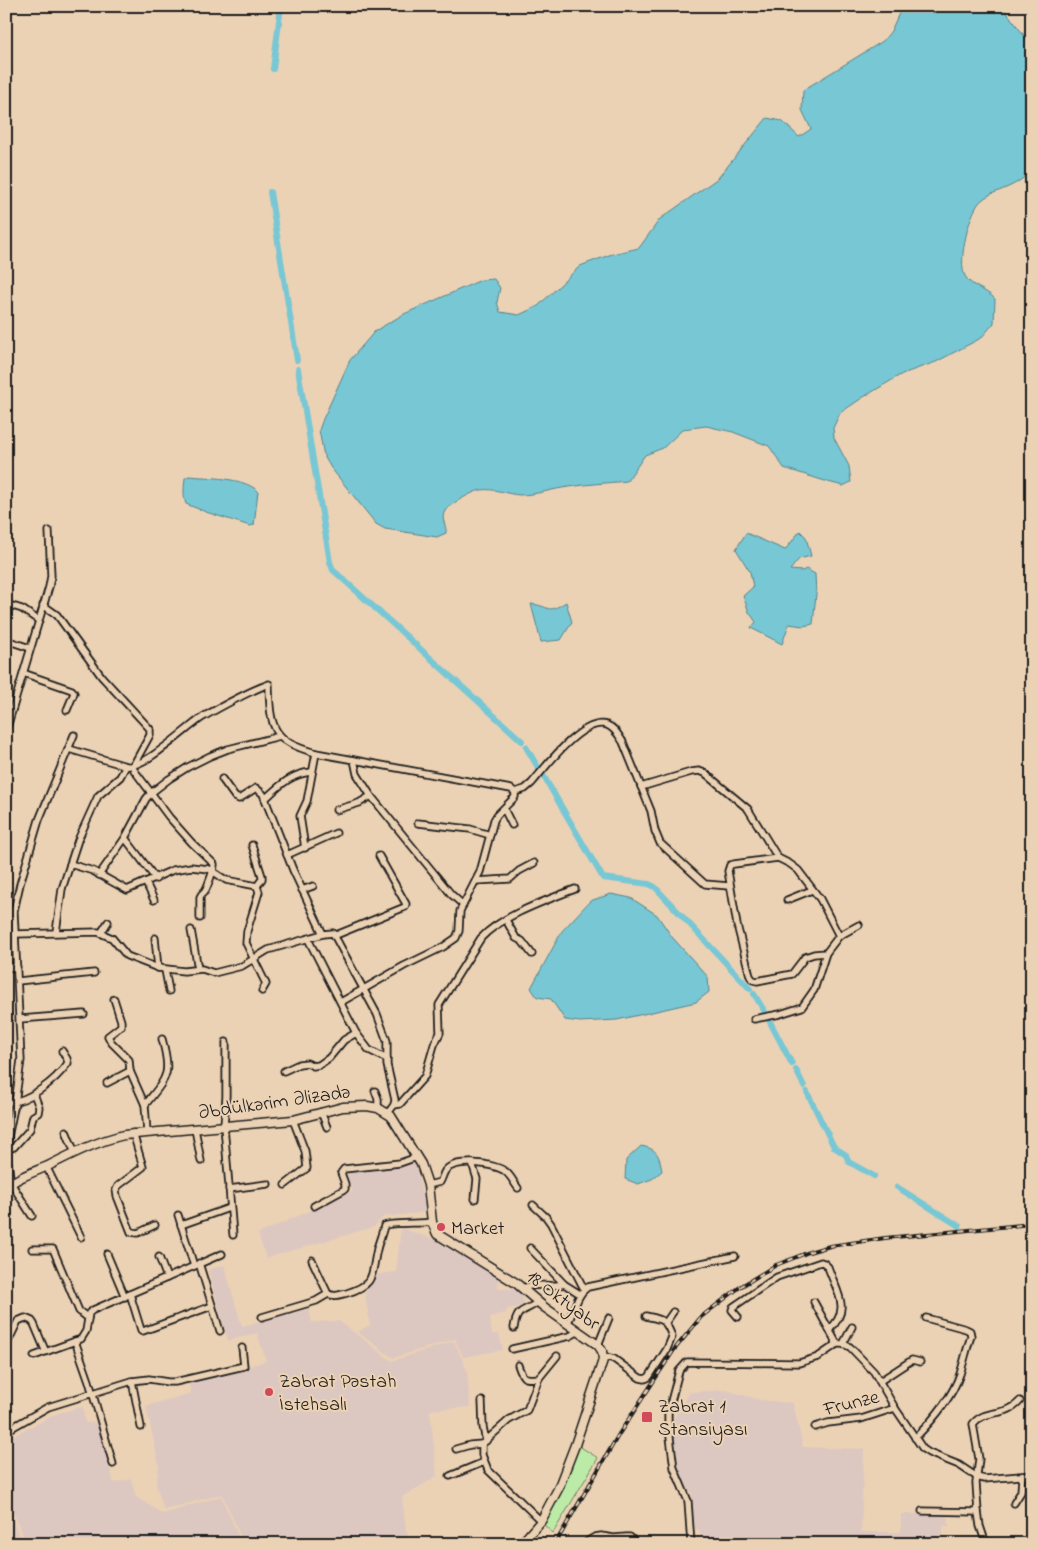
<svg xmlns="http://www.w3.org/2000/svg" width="1038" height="1550" font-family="'Indie Flower',sans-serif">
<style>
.built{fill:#ddc7c1}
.green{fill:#bceaa7;stroke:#6c8362}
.water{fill:#78c7d5;stroke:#53838b}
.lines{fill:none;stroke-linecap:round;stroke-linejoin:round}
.canal{stroke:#78c7d5;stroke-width:6}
.street-casing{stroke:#1c1c1c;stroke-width:9}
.secondary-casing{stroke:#1c1c1c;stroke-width:11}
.street{stroke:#ecd2b4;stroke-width:5.5}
.secondary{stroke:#ecd2b4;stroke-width:8}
.rail-casing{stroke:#1c1c1c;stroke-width:4}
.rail{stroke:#ecd2b4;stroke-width:2;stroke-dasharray:5.5;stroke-linecap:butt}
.poi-dot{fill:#d1495b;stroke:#ecd2b4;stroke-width:2}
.labels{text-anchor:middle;stroke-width:4;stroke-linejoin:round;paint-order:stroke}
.street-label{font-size:20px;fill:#1c1c1c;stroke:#ecd2b4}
.poi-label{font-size:20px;fill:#1c1c1c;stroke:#ecd2b4;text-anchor:start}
</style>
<rect width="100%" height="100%" fill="#ecd2b4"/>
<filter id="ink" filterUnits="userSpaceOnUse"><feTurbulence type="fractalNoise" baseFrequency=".02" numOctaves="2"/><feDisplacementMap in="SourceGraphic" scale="10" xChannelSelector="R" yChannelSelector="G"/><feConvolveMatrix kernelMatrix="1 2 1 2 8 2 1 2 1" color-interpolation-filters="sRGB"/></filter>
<g filter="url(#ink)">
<g class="built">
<path d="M415 1164 427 1212 383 1217 374 1227 266 1258 258 1234 353 1191 345 1171Z"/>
<path d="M401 1228 433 1239 498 1276V1289H520L525 1306 507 1309 506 1313 490 1317 492 1334H499L503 1350 463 1357 455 1339 393 1358 357 1332 370 1325 364 1289 379 1274 396 1272Z"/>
<path d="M224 1265 242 1326 309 1309 312 1322 339 1321 392 1361 454 1341 467 1370 470 1407 430 1410 437 1476 402 1497 406 1530 412 1544H244L222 1494 164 1510 156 1485 159 1466 146 1406 191 1393 189 1384 266 1361 257 1333 228 1341 208 1270Z"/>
<path d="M726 1390 761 1400 793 1403 803 1447 864 1449 861 1532H901V1514H948L949 1526H943V1544H700V1530L693 1529 692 1494 680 1475 672 1422 690 1392Z"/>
<path d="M83 1407 85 1423 97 1422 114 1483 131 1479 136 1497 163 1514 221 1496 242 1544H27L6 1496V1439L58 1413Z"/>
<path d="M6 1505 23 1544H6Z"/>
</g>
<path class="green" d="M579 1446 598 1458 553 1533 544 1525 564 1486Z"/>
<g class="water">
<path d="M905 6H924L935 11 943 6H1002L1032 46V171C1024 178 1016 184 1006 188 997 192 989 194 982 200 970 208 957 262 965 276 971 287 986 289 995 299L994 323 981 338 936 362 902 374 862 398 840 413 833 428 834 438 849 466 851 482 843 486 828 482 784 468 769 446 733 432 706 426 683 429 663 448 645 455 627 481C608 483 588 484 569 487 552 489 536 495 519 495 507 494 494 488 481 490 474 491 448 505 445 511 440 519 447 525 446 533L437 537 385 529 376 524 331 468 324 456 319 430 323 419 350 360 375 331 404 314 481 280 494 279 500 288 497 302 500 312 519 315 538 306 580 266 612 254 639 248 660 219 718 178 767 118 782 121 799 137 811 129 802 110 803 90 883 41 891 31 899 13Z"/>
<path d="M189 476C210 478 242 477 258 491L254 525 250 526 206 512 186 504C183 497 184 485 185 478Z"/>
<path d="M800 531 806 537 811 556 799 559 790 570 802 571 806 569 815 574 816 594 813 624 803 626 789 624 782 644 751 628 756 622 749 612 743 596 753 587 750 572 736 549 746 533 785 550Z"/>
<path d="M566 602 572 622 561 640 541 642 531 604C552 606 545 615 566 602Z"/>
<path d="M611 894 631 898 657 915 672 937 708 977 709 992 696 1002 617 1020 580 1022 565 1020 551 999 537 997 531 988 562 931 590 901Z"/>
<path d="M641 1146C658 1149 659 1155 662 1171L652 1179 638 1184 625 1179 626 1160Z"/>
</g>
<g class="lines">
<g class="canal">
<path d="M273 69 281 6"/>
<path d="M270 192 297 360"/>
<path d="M298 369 330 562 333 570 522 741"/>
<path d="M526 747 539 769"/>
<path d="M543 775 603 878 649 884 655 887 750 989"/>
<path d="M754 994 765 1012"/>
<path d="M769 1020 792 1064"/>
<path d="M796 1070 804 1086"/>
<path d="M807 1092 834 1147 846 1155 849 1162 874 1176"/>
<path d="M897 1187 959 1226"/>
</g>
<defs>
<g id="street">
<path d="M6 604 22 609 38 620"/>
<path d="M43 605 57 615 102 677 150 729V735L133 766 134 770 169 817 192 843 214 864C215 867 207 888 205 891 203 893 201 894 200 897V918"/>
<path d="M6 640 30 648"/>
<path d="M23 673 72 690 74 693 67 710"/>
<path d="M6 731 49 587 51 576 49 531"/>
<path d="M69 749 126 766C144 769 186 728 203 717 224 705 247 692 269 684 270 728 272 741 316 753L511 789 515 792"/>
<path d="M354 760 357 774 371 796 451 894 463 905"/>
<path d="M222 779 235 797 239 799 256 788 263 794 293 870 323 934"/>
<path d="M641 787 691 772 699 771 705 773 748 809 778 858 790 864 798 870 820 899 839 936"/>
<path d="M515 792 525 789 532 783C546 766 583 717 607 725 615 728 619 736 623 742L651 811 655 831 660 843 705 884 729 886"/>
<path d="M265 799C279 786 292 773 312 772"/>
<path d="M504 809 512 825"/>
<path d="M336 810 359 803 371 796"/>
<path d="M418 823 470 829 490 835"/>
<path d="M125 838 156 879"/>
<path d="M252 845 262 876V879L257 886"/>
<path d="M305 848 300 816 307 801 316 753"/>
<path d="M287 855 336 833"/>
<path d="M778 858 734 864 730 865 728 871 737 925 750 976 753 980 757 981 792 974 805 957 814 954 826 953"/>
<path d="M70 864 93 871 127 890 173 870 191 867 209 869 226 880 257 886 259 892 247 931 246 943 266 984 262 991"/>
<path d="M99 875 125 838 146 799 151 793 169 779 188 767 210 756 228 749 280 736"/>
<path d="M476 881 510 879 519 871 534 863"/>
<path d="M146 883 154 900"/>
<path d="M302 890 313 886"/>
<path d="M787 900 812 890"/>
<path d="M506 920 516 938 522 941 532 954"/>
<path d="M191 930 198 969"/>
<path d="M56 932 62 889 78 840 98 796 120 777 126 766"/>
<path d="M101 933 108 922"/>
<path d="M15 934 98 932 112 938 127 956 158 968 184 971 202 969 214 973 242 966 268 950 323 934 333 933 377 1014 387 1041V1065L395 1100 394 1105 388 1113"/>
<path d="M336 935 405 907 406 904 379 856"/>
<path d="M155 938 158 968"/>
<path d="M308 939 356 1033 369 1050 387 1059"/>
<path d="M6 968 17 967"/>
<path d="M165 970 169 991"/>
<path d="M18 981 94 973"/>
<path d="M114 999 121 1021V1026L108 1036 111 1042 129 1060 130 1071 145 1105 147 1132"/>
<path d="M341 1002 404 966 443 947 456 938 459 931 460 911 480 872 494 820 497 815 515 797V792"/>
<path d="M20 1019 84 1014"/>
<path d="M754 1019 780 1014 802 1007 814 990 826 953 839 936 859 925"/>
<path d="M226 1042V1096L224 1126 233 1235"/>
<path d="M284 1071 299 1064 307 1063 313 1066 319 1065 329 1058 344 1040 356 1033"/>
<path d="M107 1083 130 1071"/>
<path d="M375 1091 378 1099V1108"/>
<path d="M6 1102C27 1104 56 1080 68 1063L67 1059 62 1051"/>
<path d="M145 1105C167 1077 172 1075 162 1039"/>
<path d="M394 1105 400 1104 425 1076 434 1045 440 1033 439 1005 481 938C501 916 547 900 575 889"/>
<path d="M321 1112 327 1127"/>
<path d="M195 1129 201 1161"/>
<path d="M66 1131 75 1153"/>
<path d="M133 1133 143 1167 118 1186 116 1190 117 1196 131 1232 138 1233 155 1225"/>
<path d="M6 1150 14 1147 30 1129 33 1116 38 1113 39 1107 34 1094"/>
<path d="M472 1163 477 1179 475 1199"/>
<path d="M46 1166 81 1237"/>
<path d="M285 1185 307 1168 305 1151 293 1120"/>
<path d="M428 1185 440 1182C442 1179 443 1174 445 1171 455 1158 495 1163 506 1172 511 1176 514 1183 518 1188"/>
<path d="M229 1189 268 1184"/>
<path d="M533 1205 546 1217 551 1224 584 1289"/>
<path d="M314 1206 345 1189V1184L341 1173 344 1169 400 1163 417 1157"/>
<path d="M178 1215 194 1266"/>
<path d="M32 1216 11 1183 7 1156V1142L15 1103 21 1060 14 911 20 884 39 820 74 735"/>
<path d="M181 1225 229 1208"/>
<path d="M530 1248 564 1284 580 1294"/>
<path d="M32 1249H53L79 1311 88 1318"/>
<path d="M107 1254 125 1297"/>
<path d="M159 1257 167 1278"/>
<path d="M312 1260 328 1294"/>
<path d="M199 1263 220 1331"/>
<path d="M523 1288C535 1282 551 1288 564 1284"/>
<path d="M130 1294 141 1330 143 1331 212 1306"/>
<path d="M814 1302 837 1344"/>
<path d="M262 1317 316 1301 328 1294C335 1297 339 1295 347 1293 377 1284 371 1274 377 1249 379 1241 382 1234 384 1226 390 1222 421 1224 432 1222"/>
<path d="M738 1317 732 1310 733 1307 777 1277 821 1262 824 1263 828 1267C837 1293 852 1309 829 1330"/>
<path d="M568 1322C574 1312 577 1293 588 1287L735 1256"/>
<path d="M666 1322 673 1312"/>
<path d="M514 1328C517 1307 524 1313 538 1302"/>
<path d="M75 1341 89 1381 113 1464"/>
<path d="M7 1344 18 1321 25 1318 32 1321 34 1324 45 1350"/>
<path d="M843 1344 852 1327"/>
<path d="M598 1345 609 1318"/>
<path d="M512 1349 570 1336 579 1331"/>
<path d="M34 1356 81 1339 86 1331 89 1313 93 1310 222 1254"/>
<path d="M603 1356 614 1359 640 1378 645 1379 649 1377 667 1349 672 1337C666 1319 663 1320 646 1316"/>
<path d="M518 1365C523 1380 524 1379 539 1378"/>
<path d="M132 1381 141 1427"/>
<path d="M880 1381 912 1360 920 1362"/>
<path d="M482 1401 483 1427 486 1441"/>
<path d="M815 1427 828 1423 861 1419 895 1408"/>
<path d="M6 1431 48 1407 132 1381 149 1379 168 1382H175L244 1366 242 1348"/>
<path d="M915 1438C933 1420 952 1398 960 1374 964 1361 967 1348 971 1336L970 1331 966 1329 926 1318"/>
<path d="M456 1449 470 1445 482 1444"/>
<path d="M450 1476 484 1462"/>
<path d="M1014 1503 1021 1492 1022 1477"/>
<path d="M922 1511 978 1512"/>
<path d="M541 1521 488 1470 482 1455V1444L509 1420 527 1410 539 1378 557 1356"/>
<path d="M588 1541 595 1537 601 1536 614 1538 626 1537H630L636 1544"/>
<path d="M986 1542 1011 1544"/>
<path d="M691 1544 688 1501 674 1468 668 1422V1413L679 1371 687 1362 799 1363 818 1357 837 1344H843L850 1347 874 1372 895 1408 923 1449 929 1453 959 1465 977 1477 984 1479 1032 1475"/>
<path d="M986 1544 980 1526 978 1512 976 1483 979 1459 973 1424C985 1408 1006 1418 1020 1401"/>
</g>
<path id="secondary" d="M6 1188C17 1177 34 1172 48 1166 72 1154 97 1141 124 1135L293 1120 343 1107 367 1106 378 1108 391 1116 421 1164 428 1185 432 1222 437 1234 516 1283 544 1307 598 1345 602 1351 603 1360 575 1445 558 1489 541 1521 521 1544"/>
</defs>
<use href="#street" class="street-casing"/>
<use href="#secondary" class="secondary-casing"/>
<use href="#street" class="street"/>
<use href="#secondary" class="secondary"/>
<defs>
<path id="rail" d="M555 1544 619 1434 674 1350 701 1317 740 1287 776 1265 809 1252 830 1246 885 1238 1032 1224"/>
</defs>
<use href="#rail" class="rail-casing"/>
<use href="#rail" class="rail"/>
</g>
</g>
<g class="poi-dot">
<circle cx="441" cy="1227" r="5"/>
<circle cx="269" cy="1392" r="5"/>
<rect x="641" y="1411" width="12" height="12" rx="2.5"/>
</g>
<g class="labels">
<g class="street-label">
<text transform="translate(274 1101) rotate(-8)" y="7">Əbdülkərim Əlizadə</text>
<text transform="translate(564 1299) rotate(37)" y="7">18 Oktyabr</text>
<text transform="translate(851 1402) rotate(-14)" y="7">Frunze</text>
</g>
<g class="poi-label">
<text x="451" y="1234">Market</text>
<text x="279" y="1387">Zabrat Pəstah<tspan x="279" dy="23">İstehsalı</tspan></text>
<text x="658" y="1412">Zabrat 1<tspan x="658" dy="23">Stansiyası</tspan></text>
</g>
</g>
<rect width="1038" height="1550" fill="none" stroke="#ecd2b4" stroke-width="25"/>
<rect x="12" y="12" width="1013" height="1525" fill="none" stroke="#1c1c1c" stroke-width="2" filter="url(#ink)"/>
</svg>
